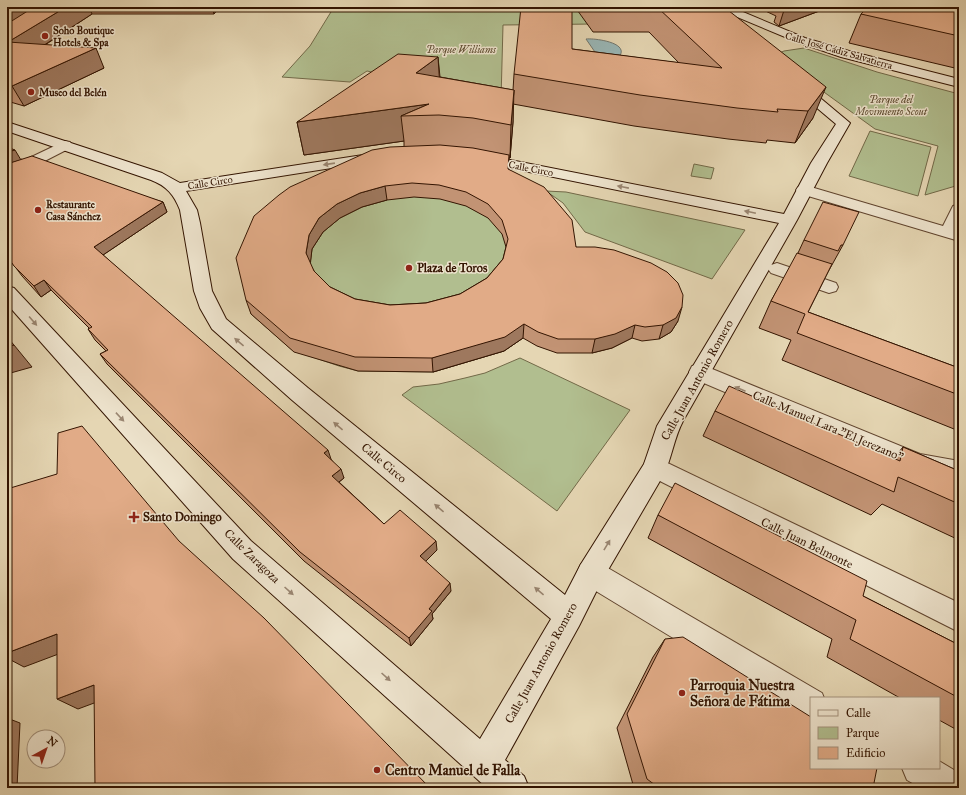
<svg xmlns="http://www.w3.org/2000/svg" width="966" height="795" font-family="'IM FELL Great Primer',serif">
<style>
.green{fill:#b1be8f;stroke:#726948}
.water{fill:#99b7b7;stroke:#70766e}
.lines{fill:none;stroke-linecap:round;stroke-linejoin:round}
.street-casing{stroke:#60442e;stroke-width:2}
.secondary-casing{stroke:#331401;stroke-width:2}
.street{fill:#eee4ce;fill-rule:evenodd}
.secondary{fill:#eee4ce;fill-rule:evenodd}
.wall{fill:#c29374;stroke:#331401;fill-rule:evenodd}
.shaded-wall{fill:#9e785e;stroke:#331401}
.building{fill:#e1ab87;stroke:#331401;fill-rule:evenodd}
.oneway{fill:#9a8672}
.poi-dot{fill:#8f2418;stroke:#eee4ce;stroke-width:1.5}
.labels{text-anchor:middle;stroke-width:3;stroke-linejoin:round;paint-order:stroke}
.far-poi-label{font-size:10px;font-weight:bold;fill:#331401;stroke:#eee4ce;text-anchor:start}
.far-park-label{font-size:10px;font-style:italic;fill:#59472c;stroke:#eee4ce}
.far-street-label{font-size:10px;fill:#331401;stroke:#eee4ce}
.poi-label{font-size:12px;font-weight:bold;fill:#331401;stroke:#eee4ce;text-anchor:start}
.street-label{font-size:12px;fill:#331401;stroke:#eee4ce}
.near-poi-label{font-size:14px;font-weight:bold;fill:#331401;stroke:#eee4ce;text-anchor:start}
</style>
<rect width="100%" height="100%" fill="#e5d6b3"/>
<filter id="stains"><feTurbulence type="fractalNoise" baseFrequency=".005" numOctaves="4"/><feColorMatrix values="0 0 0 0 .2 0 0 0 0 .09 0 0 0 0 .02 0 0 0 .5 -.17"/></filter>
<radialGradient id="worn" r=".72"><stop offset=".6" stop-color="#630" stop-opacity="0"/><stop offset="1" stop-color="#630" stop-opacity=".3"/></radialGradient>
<g class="green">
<path d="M334 7H615L595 24 503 25 501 100 367 71 350 82 282 77 310 46Z"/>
<path d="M804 48 877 72 959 94V185L925 195 938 146 875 129 781 61 777 54 784 51Z"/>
<path d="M870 131 931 147 918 196 849 176Z"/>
<path d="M694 164 714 168 711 179 691 176Z"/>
<path d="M462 170 555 316 504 351 433 372 358 371 339 366 292 350 251 314 241 272 258 232Z"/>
<path d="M546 191 566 192 745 230 712 279 585 232 563 203Z"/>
<path d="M520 358 630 410 557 511 402 395 413 387 439 384 465 378 485 373Z"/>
</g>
<path class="water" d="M586 39C595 38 634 43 617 59L597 55Z"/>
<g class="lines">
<defs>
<g id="street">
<path d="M65 141 70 142 72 145 70 148 33 167 7 175V165L23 161Z"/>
<path d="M804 185 943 226 953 206 959 204V241L798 193 796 190 798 187Z"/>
<path d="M777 263 836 283 838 287 836 291 829 293 771 273 768 269 771 265Z"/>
<path d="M700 364 920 454 959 461V481L910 471 692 378 689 372 692 366Z"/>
<path d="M655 457 959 603V632L646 474 643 467 646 460Z"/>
<path d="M591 560 601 564 822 693 824 698H811V720L800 715 581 582 577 573 581 564Z"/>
<path d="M939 761 959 773V788H921L907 780 902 768H939Z"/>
</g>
<g id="secondary">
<path d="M717 7H731L805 38 849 51 959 79V87L841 57 797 42 718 9Z"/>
<path d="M796 80 800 81 850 123 827 163 797 220 683 421C674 438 672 457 664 474L601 582 579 626 505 760 524 776 529 788H487L233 559 7 304V286L14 288 251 541 480 739 551 619 292 400 212 329 200 308 194 291 180 210C174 195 167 186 151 180L7 131V122L162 173 180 183 376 153 381 154 383 157 381 160 376 161 186 191 197 210 200 223 212 291 226 319 308 388 565 595 581 564 644 464 657 426 779 223 480 162 475 161 473 158 475 155 480 154 784 214 811 163 836 124 792 87 790 84 792 81Z"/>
</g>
</defs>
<use href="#street" class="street-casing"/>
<use href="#secondary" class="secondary-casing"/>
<use href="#street" class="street"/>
<use href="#secondary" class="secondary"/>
</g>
<g class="wall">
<path d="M7 7H219L214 14H92L45 45 104 68 24 106 7 101Z"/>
<path d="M575 7H724L813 118 795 143 767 140 766 143 728 139 634 126 513 104V122L510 158H509V169L576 247 678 321 671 332 659 339 642 341 632 338 612 348 592 353H557L537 346 523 338 504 351 433 372 358 371 294 352 251 314 246 300 404 147V141L304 155 297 122 438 57 440 77 513 90 514 74 572 49 679 63 649 32H593ZM414 197 440 199 466 206 488 218 502 234 506 247 503 259 487 278 460 294 426 303 390 305 355 299 330 287 314 271 310 264 312 249 323 232 340 218 362 207 387 200Z"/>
<path d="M757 7H830L779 26 774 22 776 16Z"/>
<path d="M959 7V69L849 43 861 14Z"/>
<path d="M21 159 163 202 167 212 103 255 331 459 344 478 339 482 384 524 437 550 425 561 451 591 432 614 433 619 411 646 304 561 107 364 100 354 106 351 95 340 88 329 89 328 51 290 41 297 22 276 7 256Z"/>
<path d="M804 240 843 245 828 272 808 312 959 368V431L782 360 791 340 759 328 771 301 798 253Z"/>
<path d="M715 411 894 458 903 447 959 471V540L882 504 871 515 703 436Z"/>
<path d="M658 515 863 596 959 645V731L939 720V698H900L827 657 832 639 648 538Z"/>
<path d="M665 639 873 788H634L617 728 653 657Z"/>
</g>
<g class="shaded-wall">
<path d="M16 7H55L7 37V12Z"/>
<path d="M66 7H89L92 14 18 62 8 42Z"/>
<path d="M212 7H219L214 14Z"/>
<path d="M785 7H830L779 26Z"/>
<path d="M96 48 104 68 24 106 12 86Z"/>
<path d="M438 57 440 88 416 73Z"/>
<path d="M826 87 813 118 795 143 808 111Z"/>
<path d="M514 90 513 122 510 158 511 125Z"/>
<path d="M429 104 401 116 404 141 304 155 297 122Z"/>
<path d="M15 150 21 160 7 164V152Z"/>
<path d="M385 186 387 200 362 207 340 218 323 232 312 249 310 267 306 253 309 235 319 218 337 204 360 193Z"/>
<path d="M163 202 167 212 100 257 94 247Z"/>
<path d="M44 280 51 290 41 297 34 286Z"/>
<path d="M682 307 678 321 671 332 659 339 663 325Z"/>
<path d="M524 324 523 338 504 351 433 372 432 358Z"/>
<path d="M635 325 632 338 612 348 592 353 595 339Z"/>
<path d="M14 345 32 367 7 374V346Z"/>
<path d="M328 450 331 459 327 463 324 453Z"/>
<path d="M341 469 344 478 335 485 332 476Z"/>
<path d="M436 541 437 550 422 565 420 556Z"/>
<path d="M450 583 451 591 432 614 433 619 411 646 409 638 429 609Z"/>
<path d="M57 634 77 647 24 667 7 658V653Z"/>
<path d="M94 685 113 696 78 709 57 699Z"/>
<path d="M7 718 20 723 17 788H7Z"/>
</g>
<g class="building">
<path d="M7 7H16L7 12Z"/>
<path d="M34 7H66L8 42 96 48 12 86 7 84V24Z"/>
<path d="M521 7H572V49L722 68 657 7H724L826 87 808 111 777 109 778 112 737 108 640 95 514 74Z"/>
<path d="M868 7H959V36L861 14Z"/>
<path d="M398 54 438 57 416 73 514 90 511 125 473 118 439 115 401 116 429 104 297 122Z"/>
<path d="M440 145 473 148 509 155 508 169 544 187 572 220 576 247H595L614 250 651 263 667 272 678 283 683 295 682 307 676 318 663 325 645 327 635 325 615 334 595 339H558L538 332 524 324 505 337 432 358 355 357 290 338 246 300 236 258 254 216 279 195 290 187 372 150 390 147ZM412 183 439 185 466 192 488 204 502 220 508 239 503 259 487 278 460 294 426 303 390 305 355 299 330 287 314 271 306 253 309 235 319 218 337 204 360 193 385 186Z"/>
<path d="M7 147 15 150 7 152Z"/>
<path d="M32 156 163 202 94 247 328 450 324 453 341 469 332 476 384 524 400 510 436 541 420 556 450 583 429 609 432 611 409 638 300 552 100 354 108 350 88 329 92 327 44 280 34 286 14 266 7 256V164Z"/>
<path d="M823 202 859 212 843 245H841L838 251 804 240Z"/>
<path d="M797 253 832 264 808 312 959 368V395L797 333 805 314 771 301Z"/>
<path d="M7 337 14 345 7 346Z"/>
<path d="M729 386 900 461 903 447 959 471V504L898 477 894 492 715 411Z"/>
<path d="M82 426 179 541 264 618 430 788H95L94 685 57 699V634L7 653V489L57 474 58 433Z"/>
<path d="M675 483 867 581 863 596 959 645V698L850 639 856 620 658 515Z"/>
<path d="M683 637 811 717V768H877L873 788H659L647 779 627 714 665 639Z"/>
</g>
<defs><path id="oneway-solid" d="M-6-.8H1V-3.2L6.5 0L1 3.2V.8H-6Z"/></defs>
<g class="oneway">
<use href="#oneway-solid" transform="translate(329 164) rotate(172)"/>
<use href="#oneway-solid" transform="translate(623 187) rotate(-169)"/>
<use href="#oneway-solid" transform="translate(750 212) rotate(-168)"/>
<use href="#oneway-solid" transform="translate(33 321) rotate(49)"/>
<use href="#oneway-solid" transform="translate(239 342) rotate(-140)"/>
<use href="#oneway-solid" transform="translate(740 389) rotate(-157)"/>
<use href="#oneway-solid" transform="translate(120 417) rotate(47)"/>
<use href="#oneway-solid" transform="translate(338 426) rotate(-140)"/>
<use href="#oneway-solid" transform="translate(439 508) rotate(-140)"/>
<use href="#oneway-solid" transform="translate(607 545) rotate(-59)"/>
<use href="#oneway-solid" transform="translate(289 591) rotate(42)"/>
<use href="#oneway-solid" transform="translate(539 591) rotate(-140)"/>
<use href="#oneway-solid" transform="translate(386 677) rotate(42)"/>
</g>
<g class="poi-dot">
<circle cx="45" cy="36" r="4"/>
<circle cx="31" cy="92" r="4"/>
<circle cx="38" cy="210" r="4"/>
<circle cx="409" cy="268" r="4"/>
<path d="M132 511h4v4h4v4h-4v4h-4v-4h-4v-4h4z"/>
<circle cx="682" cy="693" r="4"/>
<circle cx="377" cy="770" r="4"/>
</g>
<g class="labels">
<g class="far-poi-label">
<text x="53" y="34">Soho Boutique<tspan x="53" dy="12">Hotels &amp; Spa</tspan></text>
<text x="39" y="96">Museo del Belén</text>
<text x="46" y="208">Restaurante<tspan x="46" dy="12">Casa Sánchez</tspan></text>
</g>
<g class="far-park-label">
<text x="461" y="53">Parque Williams</text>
<text x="891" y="103">Parque del<tspan x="891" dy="12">Movimiento Scout</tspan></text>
</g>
<g class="far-street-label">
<text transform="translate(839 50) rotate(16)" y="4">Calle José Cádiz Salvatierra</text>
<text transform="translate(531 168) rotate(11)" y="4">Calle Circo</text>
<text transform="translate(210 182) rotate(-9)" y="4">Calle Circo</text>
</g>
<g class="poi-label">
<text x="417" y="272">Plaza de Toros</text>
<text x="143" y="521">Santo Domingo</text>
</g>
<g class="street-label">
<text transform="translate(697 380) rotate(-61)" y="4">Calle Juan Antonio Romero</text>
<text transform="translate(828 426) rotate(23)" y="4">Calle Manuel Lara "El Jerezano"</text>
<text transform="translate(384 463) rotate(40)" y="4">Calle Circo</text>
<text transform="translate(807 543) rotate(26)" y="4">Calle Juan Belmonte</text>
<text transform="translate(252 556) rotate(44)" y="4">Calle Zaragoza</text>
<text transform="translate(541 663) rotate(-61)" y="4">Calle Juan Antonio Romero</text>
</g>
<g class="near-poi-label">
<text x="690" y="690">Parroquia Nuestra<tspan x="690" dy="16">Señora de Fátima</tspan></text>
<text x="385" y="775">Centro Manuel de Falla</text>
</g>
</g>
<rect width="966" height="795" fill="none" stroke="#e5d6b3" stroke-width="24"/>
<rect x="8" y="8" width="950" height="779" fill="none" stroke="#331401" stroke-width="2"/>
<rect x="12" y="12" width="942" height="771" fill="none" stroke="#331401"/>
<rect x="810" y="697" width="130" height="72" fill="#eee4ce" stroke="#a3917c"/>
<rect x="818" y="710" width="20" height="6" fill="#eee4ce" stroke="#a3917c"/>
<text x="846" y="717" font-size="12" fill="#331401">Calle</text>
<rect x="818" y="727" width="20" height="12" fill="#b1be8f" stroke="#a3917c"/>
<text x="846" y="737" font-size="12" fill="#331401">Parque</text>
<rect x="818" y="747" width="20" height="12" fill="#e1ab87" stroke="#a3917c"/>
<text x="846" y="757" font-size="12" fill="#331401">Edificio</text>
<g transform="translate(46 749) rotate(40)"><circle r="19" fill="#eee4ce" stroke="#a3917c"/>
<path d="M0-3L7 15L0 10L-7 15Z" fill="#8f2418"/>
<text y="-6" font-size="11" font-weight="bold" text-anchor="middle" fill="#331401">N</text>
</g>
<rect width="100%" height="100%" filter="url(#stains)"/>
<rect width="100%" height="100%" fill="url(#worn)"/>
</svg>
